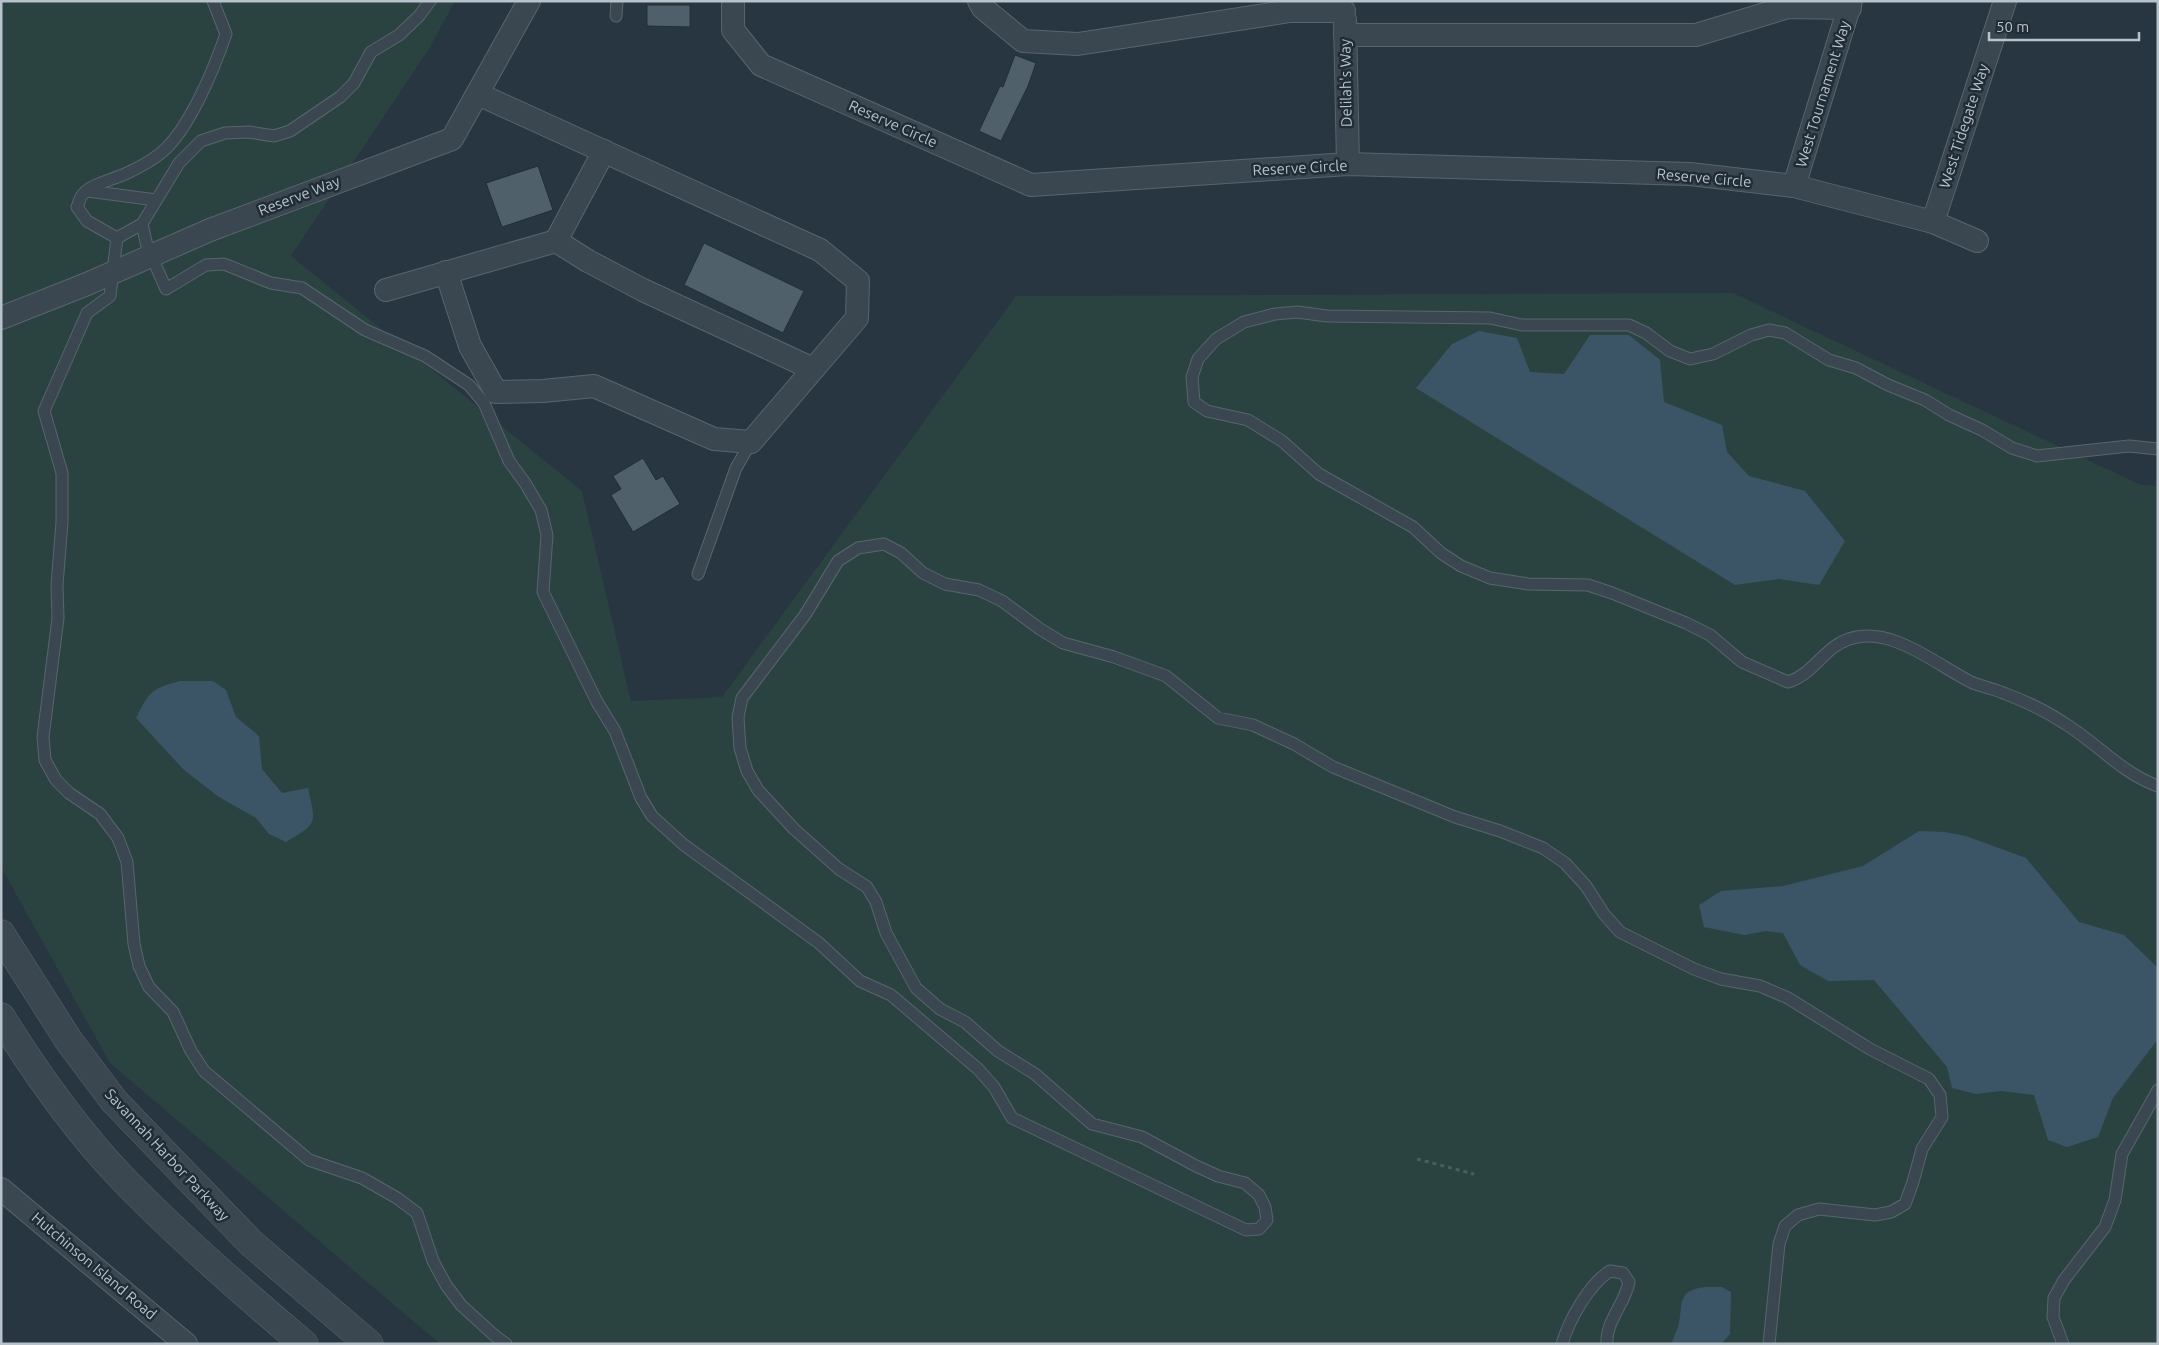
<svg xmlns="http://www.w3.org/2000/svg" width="2159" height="1345" font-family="Ubuntu,sans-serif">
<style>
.green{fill:#2a4341}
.water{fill:#3b5567}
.building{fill:#50606b;stroke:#222e38}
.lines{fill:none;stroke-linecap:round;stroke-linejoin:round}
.service-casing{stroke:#59656e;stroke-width:13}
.minor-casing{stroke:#59656e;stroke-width:24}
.tertiary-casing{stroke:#59656e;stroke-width:29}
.path{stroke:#495f5e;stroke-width:3;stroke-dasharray:4 4;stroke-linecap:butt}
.service{stroke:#3b4750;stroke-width:11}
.minor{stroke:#3b4750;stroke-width:22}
.tertiary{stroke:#3b4750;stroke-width:28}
.labels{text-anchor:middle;stroke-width:5;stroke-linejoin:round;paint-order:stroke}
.street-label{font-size:15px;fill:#b8c2cb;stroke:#202c36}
</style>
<rect width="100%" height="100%" fill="#273640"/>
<path class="green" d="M1 1H455L430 47 291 256 582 491 631 701 722 697 1016 296 1733 293 2141 485 2158 486V1344H440L110 1063 1 867Z"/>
<g class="water">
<path d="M1479 331 1517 338 1530 372 1564 374 1590 335H1629L1660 360 1664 402 1722 425 1727 452 1749 476 1805 491 1845 541 1819 585 1779 579 1735 585 1416 388 1452 344Z"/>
<path d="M180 681H213L226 690 236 717 259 736 262 769 282 793 308 788C316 824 318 823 286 842L269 834 256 818 219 797 184 770 136 718C150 691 151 689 180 681Z"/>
<path d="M1919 831 1945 832 1966 836 2026 858 2079 922 2124 935 2158 968V1039L2113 1098 2098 1137 2067 1147 2048 1140 2034 1095 2001 1091 1976 1094 1952 1088 1947 1067 1874 980 1828 981 1800 965 1783 933 1766 931 1744 935 1704 927 1699 905 1721 891 1783 886 1863 866Z"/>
<path d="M1704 1287H1722L1731 1292 1730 1334 1721 1344H1671C1675 1335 1679 1326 1680 1317 1682 1297 1682 1291 1704 1287Z"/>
</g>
<g class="building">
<path d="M647 5H690V27L647 26Z"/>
<path d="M1015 55 1036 63 1028 86 1001 141 979 131 1000 86 1003 87Z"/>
<path d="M538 166 553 210 502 227 486 183Z"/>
<path d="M704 243 804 291 783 333 684 285Z"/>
<path d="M643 458 656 480 663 476 680 504 633 532 611 495 621 489 613 476Z"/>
</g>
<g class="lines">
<defs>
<g id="service">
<path d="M616 16 617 1"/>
<path d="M88 191 156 200"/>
<path d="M142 224 147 246 166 289 206 265 224 264 271 283 302 288 365 330 425 356 469 385 484 403 509 461 525 483 541 510 547 535 543 592 597 702 615 731 641 798 652 816 684 845 819 943 860 981 891 995 978 1069 994 1087 1012 1118 1246 1230 1259 1229 1267 1220 1265 1207 1259 1195 1245 1183 1218 1176 1196 1166 1142 1137 1092 1124 1035 1074 998 1051 965 1022 940 1009 916 988 886 933 876 902 867 887 839 869 794 829 758 790 747 771 740 748 738 717 742 698 805 615 838 561 858 548 884 544 901 553 923 573 945 584 979 590 1002 601 1040 629 1063 643 1114 657 1166 676 1218 718 1253 725 1294 744 1333 767 1455 817 1500 831 1543 848 1565 863 1586 886 1604 914 1620 932 1694 969 1721 979 1760 986 1788 998 1870 1049 1929 1079 1940 1095 1942 1117 1922 1149 1913 1182 1905 1204 1891 1212 1875 1215 1819 1209 1798 1215 1785 1226 1779 1244 1769 1344"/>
<path d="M117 238 110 296 87 313 44 411 62 473V522L57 585 58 618 43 737 45 760 56 780 69 793 100 814 118 838 127 862 134 944 139 966 149 987 173 1012 191 1051 204 1071 309 1160 362 1178 397 1198 417 1213 433 1261 446 1285 461 1305 495 1336 506 1344"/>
<path d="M117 238 142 224 179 163 201 141 225 133 249 132 274 136 290 131 340 97 354 83 371 52 399 35 419 16 430 1"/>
<path d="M117 238 87 221 77 207C79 203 80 197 83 194 93 183 112 180 125 174 136 169 151 161 161 153 189 130 214 69 226 34L213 1"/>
<path d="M2158 449 2129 446 2037 456 2012 448 1982 430 1949 415 1925 400 1888 385 1856 368 1829 360 1785 333 1769 330 1751 335 1713 354 1690 359 1670 351 1646 333 1629 325H1522L1490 318 1327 316 1297 312 1275 314 1244 322 1216 339 1198 359 1192 377 1194 402 1207 411 1248 420 1282 441 1319 474 1413 527 1441 553 1461 566 1490 578 1528 584 1588 585 1612 593 1686 623 1710 635 1742 662 1788 682C1814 674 1823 648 1849 639 1891 625 1935 664 1971 682 1982 687 1995 689 2006 694 2027 702 2046 711 2064 723 2097 743 2121 773 2158 786"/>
<path d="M698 574 736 468 751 442"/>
<path d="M1562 1344C1569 1320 1589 1284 1610 1271L1623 1273 1629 1282C1625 1304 1605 1322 1607 1344"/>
<path d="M2063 1344 2053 1317 2054 1298 2064 1280 2105 1227 2115 1200 2122 1154 2158 1090"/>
</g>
<g id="minor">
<path d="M733 1V30L761 65 1031 185 1348 164 1690 174 1794 186 1933 222 1977 241"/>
<path d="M979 1 983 8 1023 41 1078 44 1290 11H1344"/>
<path d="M1345 20 1348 164"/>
<path d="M1345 35H1696L1788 7 1850 8"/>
<path d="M1794 186 1851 1"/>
<path d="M1933 222 2005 1"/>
<path d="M556 241 588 261 643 290 813 369"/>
<path d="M446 272 470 346 496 392 543 391 594 386 714 439 751 442 857 318 858 281 820 250 478 94"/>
<path d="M386 290 556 241 604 151"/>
<path d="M1 318 87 284 210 230 452 139 529 1"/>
<path d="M1 1189 186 1344"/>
</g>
<g id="tertiary">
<path d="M1 934 69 1041 114 1101 251 1243 369 1344"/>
<path d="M1 1017C36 1073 76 1130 122 1178 179 1237 241 1291 304 1344"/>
</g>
</defs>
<use href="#service" class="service-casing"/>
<use href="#minor" class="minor-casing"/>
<use href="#tertiary" class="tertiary-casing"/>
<path class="path" d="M1417 1159 1474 1174"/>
<use href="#service" class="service"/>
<use href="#minor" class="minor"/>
<use href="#tertiary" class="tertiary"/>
</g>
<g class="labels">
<g class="street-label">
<text transform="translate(1346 83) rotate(-91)" y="5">Delilah's Way</text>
<text transform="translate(1823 94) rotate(-73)" y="5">West Tournament Way</text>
<text transform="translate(893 124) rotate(24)" y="5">Reserve Circle</text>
<text transform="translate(1964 126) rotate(-72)" y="5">West Tidegate Way</text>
<text transform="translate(1300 168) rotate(-3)" y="5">Reserve Circle</text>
<text transform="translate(1704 178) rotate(5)" y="5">Reserve Circle</text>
<text transform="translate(299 196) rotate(-21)" y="5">Reserve Way</text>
<text transform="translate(167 1155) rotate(47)" y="5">Savannah Harbor Parkway</text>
<text transform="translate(94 1266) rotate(40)" y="5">Hutchinson Island Road</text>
</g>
</g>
<rect width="2159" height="1345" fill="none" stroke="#b8c2cb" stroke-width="5"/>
<path d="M1989 32v8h150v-8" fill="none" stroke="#b8c2cb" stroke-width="2.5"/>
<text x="1996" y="32" font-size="15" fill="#b8c2cb" stroke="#202c36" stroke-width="4" paint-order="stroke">50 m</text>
</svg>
